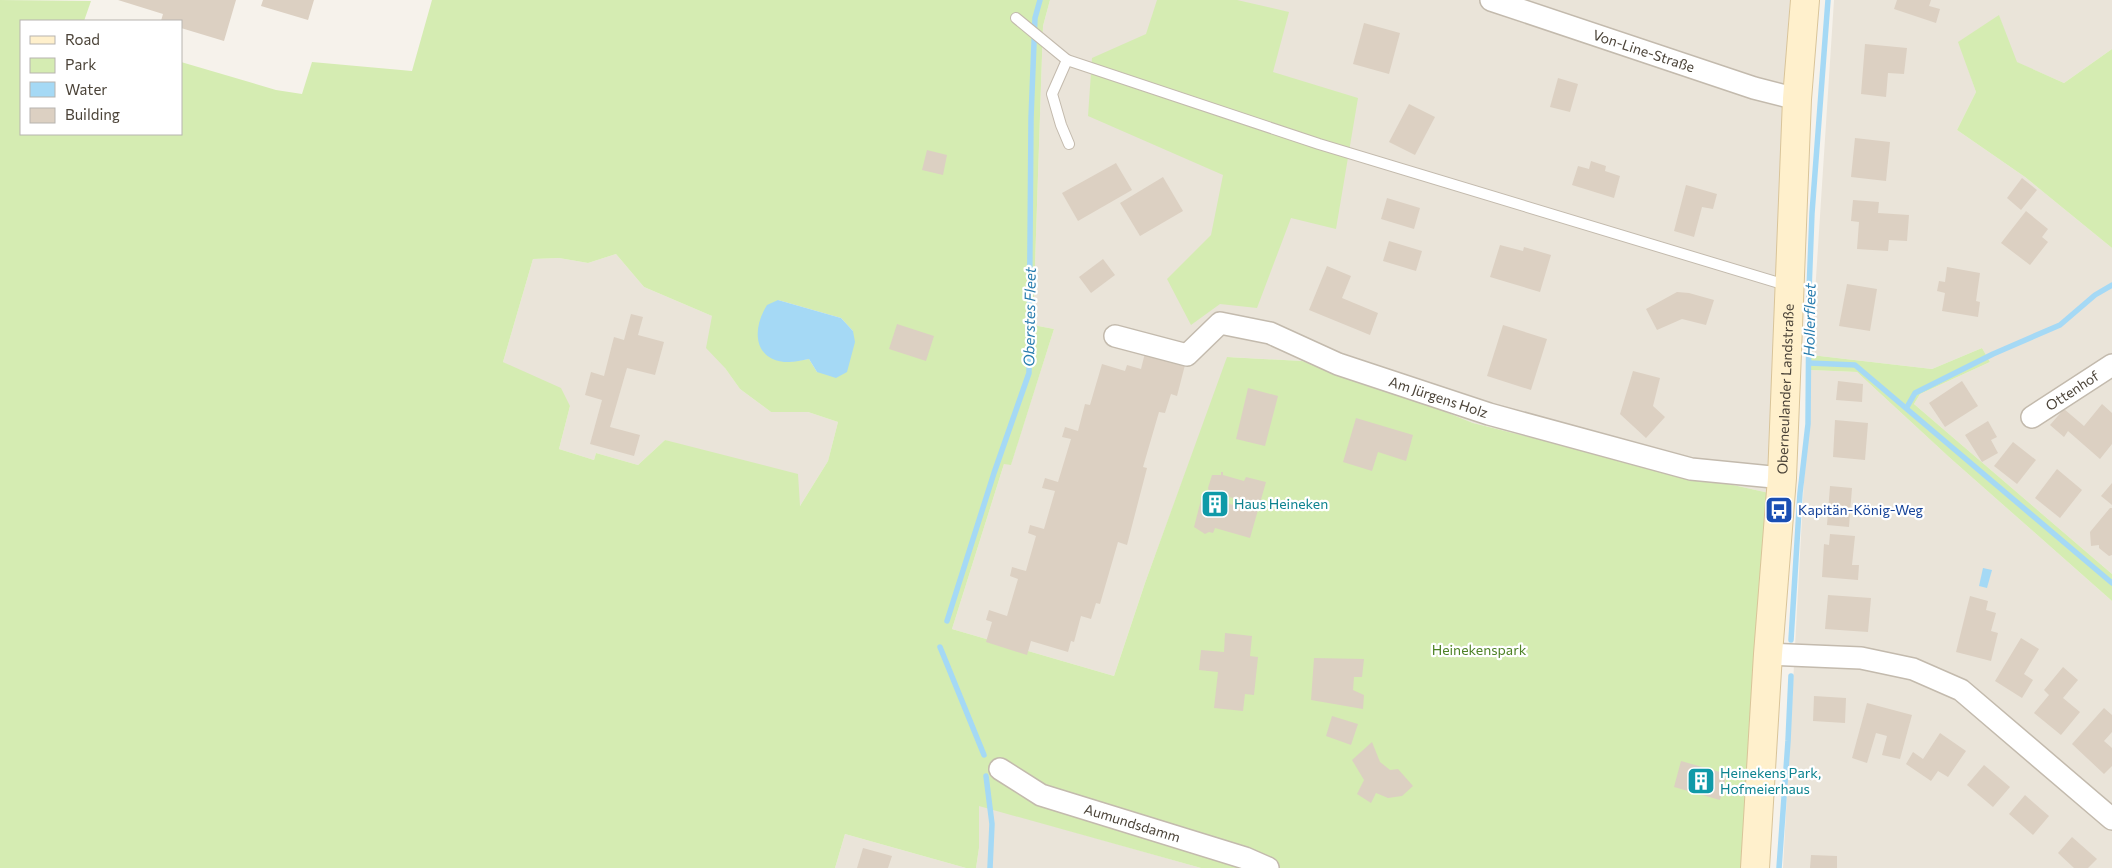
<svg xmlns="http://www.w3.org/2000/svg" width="2112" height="868" font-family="Commissioner,sans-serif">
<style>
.residential{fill:#eae4d9}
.green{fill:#d5ecb2;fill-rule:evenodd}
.water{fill:#a5d9f5}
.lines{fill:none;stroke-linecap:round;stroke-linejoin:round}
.stream{stroke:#a5d9f5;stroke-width:5.5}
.building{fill:#dcd0c2}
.lane-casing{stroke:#c3baad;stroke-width:12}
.street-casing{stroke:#c3baad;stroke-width:24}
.secondary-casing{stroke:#d9c499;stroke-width:30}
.lane{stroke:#fff;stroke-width:10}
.street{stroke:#fff;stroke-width:21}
.secondary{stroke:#fff0cc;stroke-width:28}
.labels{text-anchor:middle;stroke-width:4.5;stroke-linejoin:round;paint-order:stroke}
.street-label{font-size:14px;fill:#4b4338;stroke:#fff}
.culture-label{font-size:14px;fill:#0d838f;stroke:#fff;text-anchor:start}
.transit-label{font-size:14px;fill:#164399;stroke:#fff;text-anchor:start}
.park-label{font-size:14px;fill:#4e8226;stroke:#fff}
.water-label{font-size:15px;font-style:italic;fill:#277cae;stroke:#fff}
</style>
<rect width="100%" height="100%" fill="#f6f2eb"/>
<g class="residential">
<path d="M1050 0H1790L1782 121 1769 493 1617 459 1473 423 1389 389 1302 361 1228 357 1145 583 1114 676 952 629 1004 464H1011L1054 329 1033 325 1043 26Z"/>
<path d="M1834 0H2112V49L2064 83 2016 62 1999 16 1959 42 1976 92 1957 130 2025 177 2112 248V574L1914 404 1920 394 1990 362 1982 348 1932 369 1811 355Z"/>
<path d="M616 254 644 287 712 316 725 368 740 389 771 412H808L838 422 828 461 800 506 665 440 638 465 596 453 594 460 559 449 570 406 503 362 533 259 559 258 588 263Z"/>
<path d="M1810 370 1857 372 1949 457 2112 601V868H1783Z"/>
<path d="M979 805 1201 868H976L979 848Z"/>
<path d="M845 834 966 868H835Z"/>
</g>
<g class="green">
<path d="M0 0 91 1 84 21H21V134H181V62L276 90 302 94 312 62 412 71 432 0H1050L1043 26 1033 325 1054 329 1011 465 1004 464 952 629 1114 676 1145 583 1227 357 1302 361 1389 389 1473 423 1617 459 1769 493 1748 868H1201L979 806V848L976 868H966L845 834 835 868H0ZM616 254 644 287 712 316 706 348 725 368 740 389 771 412H808L838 422 828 461 800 506 798 474 665 440 638 465 596 453 594 460 559 449 570 406 561 388 503 362 533 259 559 258 588 263ZM778 300 841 318 853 331 817 372 809 359 788 362Z"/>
<path d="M1157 0H1237L1289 12 1273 72 1358 98 1336 229 1291 218 1257 308 1220 304 1191 325 1167 279 1211 235 1223 175 1088 116 1092 58 1146 34Z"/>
<path d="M1999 15 2017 62 2064 83 2112 49V248L2025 177 1957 130 1976 92 1958 42Z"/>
<path d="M1982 348 1990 362 1920 394 1914 404 2112 574V601L1949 457 1857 372 1810 370 1811 355 1932 369Z"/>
</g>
<g class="water">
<path d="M778 300 841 318 853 331 855 342 847 372 836 378 817 372 809 359C802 360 795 362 789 362 754 362 751 330 767 305Z"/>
<path d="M1983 568 1992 570 1987 588 1979 586Z"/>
</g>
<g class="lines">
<g class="stream">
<path d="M1809 363 1855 365 2112 583"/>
<path d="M1907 407 1915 393 1993 354 2060 325 2095 295 2112 285"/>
<path d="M947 621 994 473 1029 373 1031 118 1035 18 1040 0"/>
<path d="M1791 640 1800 493 1808 424 1809 291 1812 213 1828 0"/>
<path d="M940 647 984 755"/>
<path d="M986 776 992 824 990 868"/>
<path d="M1779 868 1788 741 1791 676"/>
</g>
</g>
<g class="building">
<path d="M118 0H236L224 41 181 28V21H161L163 14Z"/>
<path d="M263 0H314L308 20 261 6Z"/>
<path d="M1897 0H1931L1929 6 1940 9 1936 23 1894 9Z"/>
<path d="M1364 23 1400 33 1389 74 1353 64Z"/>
<path d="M1865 44 1907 48 1904 74 1888 73 1886 97 1861 94Z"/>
<path d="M1558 78 1578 84 1570 112 1550 107Z"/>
<path d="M1409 104 1435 117 1415 155 1389 142Z"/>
<path d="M1855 138 1890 142 1886 181 1851 177Z"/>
<path d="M927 150 947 155 943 175 922 170Z"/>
<path d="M1591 161 1606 166 1605 171 1620 176 1614 198 1572 185 1578 166 1589 169Z"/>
<path d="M1116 163 1132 190 1078 221 1062 193Z"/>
<path d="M1163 177 1183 211 1140 236 1120 203Z"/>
<path d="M2022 178 2037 190 2021 210 2007 198Z"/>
<path d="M1686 185 1717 194 1713 209 1702 207 1694 237 1674 231Z"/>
<path d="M1387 198 1420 208 1414 229 1381 219Z"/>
<path d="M1853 200 1879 202 1878 213 1909 215 1907 241 1889 240 1888 251 1857 249 1859 222 1851 221Z"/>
<path d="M2026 211 2048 229 2042 237 2048 242 2030 265 2001 243Z"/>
<path d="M1389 241 1422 251 1416 271 1383 261Z"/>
<path d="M1500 245 1523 251 1524 247 1551 255 1540 292 1490 277Z"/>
<path d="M1103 259 1115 275 1091 293 1079 277Z"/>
<path d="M1327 266 1351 276 1342 298 1378 313 1370 335 1309 310Z"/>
<path d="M1947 267 1980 273 1976 301 1980 302 1978 317 1942 311 1945 293 1937 291 1939 281 1945 282Z"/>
<path d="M1847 284 1877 289 1870 331 1839 326Z"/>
<path d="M1677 292 1689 293 1714 300 1706 325 1682 319 1657 330 1646 309Z"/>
<path d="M631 314 643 317 638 335 664 342 655 375 627 368 610 427 640 435 634 456 590 444 602 400 585 395 591 372 604 376 614 337 624 340Z"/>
<path d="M897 324 934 336 926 361 889 349Z"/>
<path d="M1503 325 1547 339 1531 390 1487 376Z"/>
<path d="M1145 353 1185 365 1177 396 1171 394 1165 413 1159 412 1143 467 1147 468 1127 545 1118 542 1100 604 1096 603 1091 619 1081 616 1074 642 1071 641 1068 652 1031 641 1027 655 986 642 992 622 986 620 989 610 1007 616 1018 579 1010 576 1012 567 1026 571 1036 536 1028 533 1030 525 1044 529 1055 491 1042 488 1045 478 1058 482 1071 439 1062 437 1065 427 1078 431 1085 404 1090 405 1102 364 1125 371 1127 365 1141 369Z"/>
<path d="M1633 371 1660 378 1653 406 1665 417 1646 438 1620 414Z"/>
<path d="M1838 381 1863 384 1862 402 1836 400Z"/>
<path d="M1962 381 1978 406 1945 427 1929 403Z"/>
<path d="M1248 388 1278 396 1265 446 1236 439Z"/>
<path d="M2102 404 2112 413V444L2100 459 2068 431 2064 437 2050 425 2064 409 2084 426Z"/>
<path d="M1356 418 1413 435 1406 461 1378 452 1372 471 1343 462Z"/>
<path d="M1835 420 1868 423 1865 460 1833 457Z"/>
<path d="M1988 421 1997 437 1991 440 1998 453 1982 462 1965 435Z"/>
<path d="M2013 442 2036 460 2017 484 1994 466Z"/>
<path d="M2057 469 2082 490 2060 518 2035 498Z"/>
<path d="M1221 472H1223V475L1244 481 1246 477 1266 482 1250 538 1215 528 1213 533 1209 532 1205 534 1194 527 1202 496 1237 506 1236 499 1209 491 1208 488 1212 475H1221Z"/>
<path d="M2112 483V505L2101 496Z"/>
<path d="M1830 486 1852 488 1849 527 1827 525Z"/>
<path d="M2110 508H2112V555L2109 556 2099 548V545L2091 546 2090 532Z"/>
<path d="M1830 534 1855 536 1852 565H1859L1858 580 1822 577 1824 544 1829 545Z"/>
<path d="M1828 595 1871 598 1868 632 1825 629Z"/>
<path d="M1970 596 1988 601 1986 610 1996 613 1991 631 1998 633 1991 661 1956 652Z"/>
<path d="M1225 633 1252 636 1250 656 1258 657 1254 695 1245 694 1243 711 1214 708 1218 672 1199 670 1201 650 1224 652Z"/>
<path d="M2021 638 2039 649 2024 674 2033 680 2022 698 1995 681Z"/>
<path d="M1314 658 1364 659 1362 677H1354L1353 690 1364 695 1363 709 1311 700Z"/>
<path d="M2063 667 2078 680 2063 698 2080 712 2061 735 2034 713 2049 695 2044 690Z"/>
<path d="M1814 696 1846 698 1845 723 1813 721Z"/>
<path d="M1867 703 1912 715 1900 759 1882 755 1887 736 1876 733 1867 763 1852 758Z"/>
<path d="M2104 708 2112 715V732L2104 741 2112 748V766L2104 774 2072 744Z"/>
<path d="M1332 716 1358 724 1351 745 1326 736Z"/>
<path d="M1940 733 1966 751 1948 777 1938 771 1931 781 1906 764 1913 752 1923 759Z"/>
<path d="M1372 742 1380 762 1390 770 1398 769 1413 786 1402 796 1388 798 1376 793 1371 803 1357 794 1364 780 1352 760Z"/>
<path d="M1681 761 1727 774 1720 800 1674 787Z"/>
<path d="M1984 765 2010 787 1993 807 1967 785Z"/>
<path d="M2025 795 2049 816 2033 835 2009 814Z"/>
<path d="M2072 837 2097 859 2088 868H2074L2058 853Z"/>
<path d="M863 848 892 856 888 868H857Z"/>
<path d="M1811 855 1837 856V868H1810Z"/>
</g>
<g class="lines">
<defs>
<g id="lane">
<path d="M1016 18 1067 60"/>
<path d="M1069 144 1061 125 1052 94 1067 60 1319 144 1789 286"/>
</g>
<g id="street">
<path id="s1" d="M1491 0 1754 88 1797 99"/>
<path id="s2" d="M1115 336 1187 355 1220 323 1270 333 1338 364 1489 414 1691 469 1782 478"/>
<path id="s3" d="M2032 417 2112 365"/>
<path d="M1768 654 1861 658 1913 669 1961 690 2112 819"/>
<path id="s4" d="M1000 769 1041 795 1245 858 1268 868"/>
</g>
<g id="secondary">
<path id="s5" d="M1755 868 1768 654 1782 478 1797 99 1805 0"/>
</g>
</defs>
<use href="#lane" class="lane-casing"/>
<use href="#street" class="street-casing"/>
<use href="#secondary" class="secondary-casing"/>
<use href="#lane" class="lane"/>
<use href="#street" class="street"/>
<use href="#secondary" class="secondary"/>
</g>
<defs>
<symbol id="building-square" viewBox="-11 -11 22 22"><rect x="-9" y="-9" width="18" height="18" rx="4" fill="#0f9aa8" stroke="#fff"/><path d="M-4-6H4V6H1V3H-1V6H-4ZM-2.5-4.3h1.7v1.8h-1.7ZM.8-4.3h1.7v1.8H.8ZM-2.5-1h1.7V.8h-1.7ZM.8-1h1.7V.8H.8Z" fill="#fff"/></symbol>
<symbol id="bus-square" viewBox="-11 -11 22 22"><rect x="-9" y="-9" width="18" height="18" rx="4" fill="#1a4fb4" stroke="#fff"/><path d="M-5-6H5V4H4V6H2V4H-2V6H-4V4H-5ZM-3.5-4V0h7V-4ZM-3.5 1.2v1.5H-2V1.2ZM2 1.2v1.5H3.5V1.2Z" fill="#fff"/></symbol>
</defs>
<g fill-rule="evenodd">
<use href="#building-square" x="1199" y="488" width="32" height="32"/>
<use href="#bus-square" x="1763" y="494" width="32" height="32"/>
<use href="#building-square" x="1685" y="765" width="32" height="32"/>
</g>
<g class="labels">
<g class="street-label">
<text dy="5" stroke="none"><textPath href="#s1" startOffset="161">Von-Line-Straße</textPath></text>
<text dy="5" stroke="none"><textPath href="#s5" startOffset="480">Oberneulander Landstraße</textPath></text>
<text dy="5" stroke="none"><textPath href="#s3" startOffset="48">Ottenhof</textPath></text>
<text dy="5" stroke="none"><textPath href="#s2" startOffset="352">Am Jürgens Holz</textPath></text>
<text dy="5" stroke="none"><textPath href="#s4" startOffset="144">Aumundsdamm</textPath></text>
</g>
<g class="culture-label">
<text x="1234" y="509">Haus Heineken</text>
<text x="1720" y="778">Heinekens Park,<tspan x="1720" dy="16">Hofmeierhaus</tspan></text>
</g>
<g class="transit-label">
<text x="1798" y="515">Kapitän-König-Weg</text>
</g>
<g class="park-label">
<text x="1479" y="655">Heinekenspark</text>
</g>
<g class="water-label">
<text transform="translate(1030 317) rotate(-89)" y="5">Oberstes Fleet</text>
<text transform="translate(1810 320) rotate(-89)" y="5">Hollerfleet</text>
</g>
</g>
<rect x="20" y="20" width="162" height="115" fill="#ffffff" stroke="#b7b4af"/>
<rect x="30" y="36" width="25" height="8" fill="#fff0cc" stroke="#b7b4af"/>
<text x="65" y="45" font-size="15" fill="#4b4338">Road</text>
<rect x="30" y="58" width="25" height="15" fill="#d5ecb2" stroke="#b7b4af"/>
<text x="65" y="70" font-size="15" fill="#4b4338">Park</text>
<rect x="30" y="82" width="25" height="15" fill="#a5d9f5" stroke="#b7b4af"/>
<text x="65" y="95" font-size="15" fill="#4b4338">Water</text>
<rect x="30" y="108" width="25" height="15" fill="#dcd0c2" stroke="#b7b4af"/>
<text x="65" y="120" font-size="15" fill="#4b4338">Building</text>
</svg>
